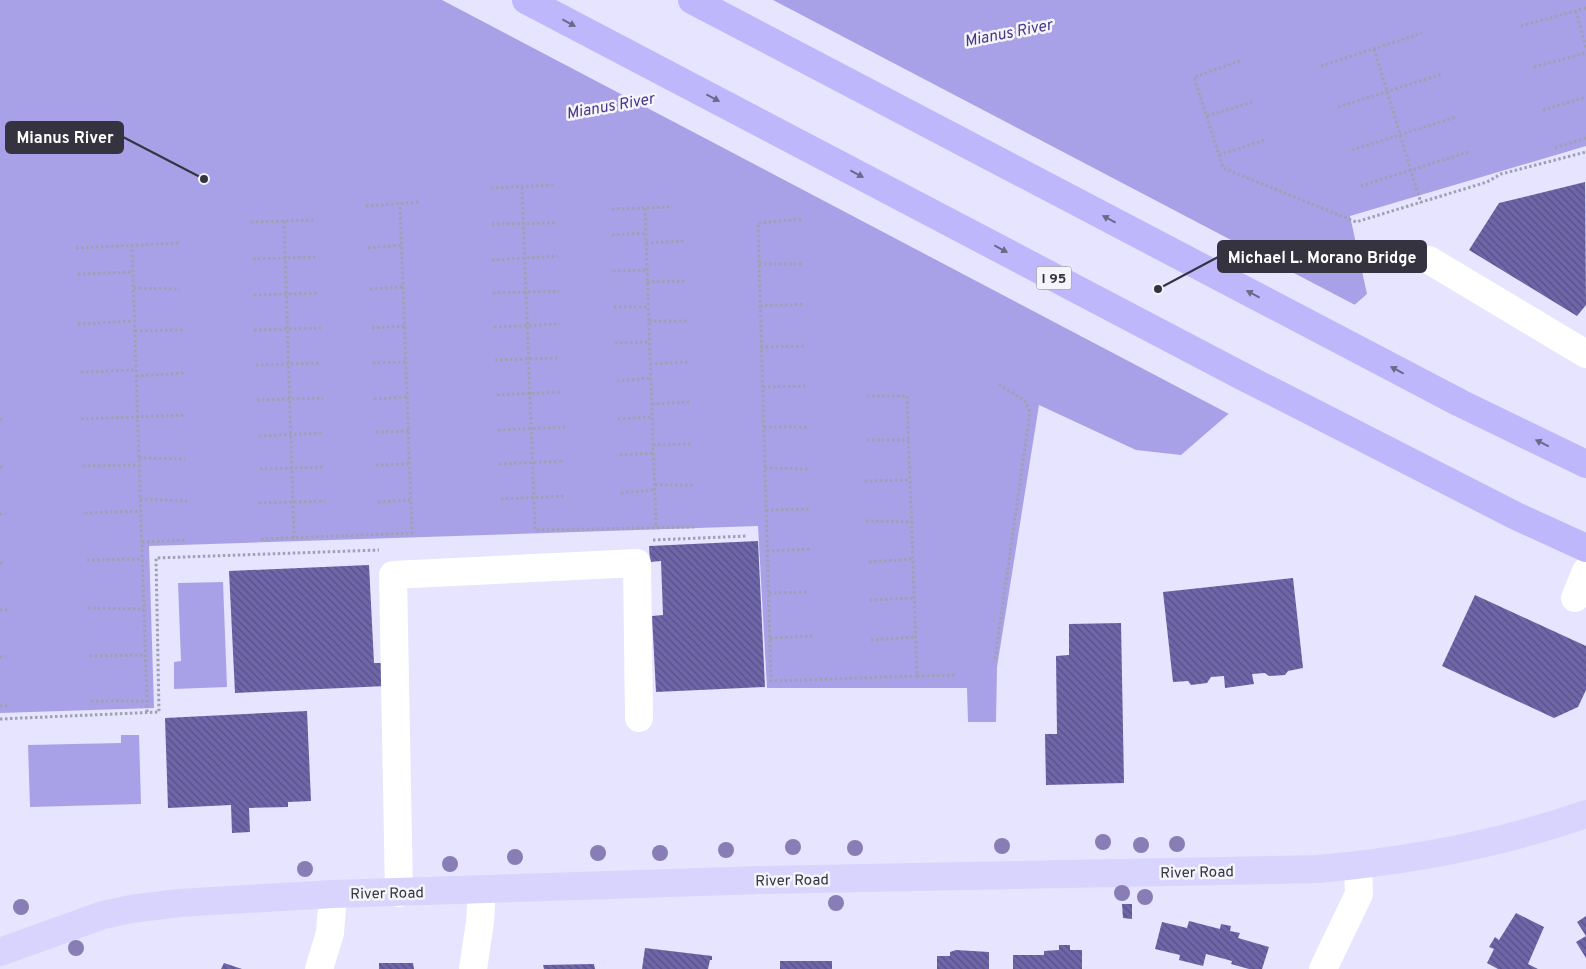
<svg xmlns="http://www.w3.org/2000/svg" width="1586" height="969" font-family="Overpass,sans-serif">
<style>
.water{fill:#a9a1e8}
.pier{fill:#e6e4fe}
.building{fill:url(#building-back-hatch)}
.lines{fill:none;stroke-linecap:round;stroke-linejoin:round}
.path{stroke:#a19fb4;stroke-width:3;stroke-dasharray:2.5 2.5;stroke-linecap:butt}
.minor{stroke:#fff;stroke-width:28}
.major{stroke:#d8d4fd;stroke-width:28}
.highway{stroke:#beb7fb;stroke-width:28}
.tree{fill:#887db5}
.oneway{fill:#6b688a}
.labels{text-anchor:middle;stroke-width:5;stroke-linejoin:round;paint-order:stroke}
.shield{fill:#f4f4fa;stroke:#6e6d77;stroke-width:1}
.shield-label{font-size:14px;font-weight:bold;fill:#34333f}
.street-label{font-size:15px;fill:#34333f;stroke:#f4f4fa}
.water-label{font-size:16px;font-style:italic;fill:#48378a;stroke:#f4f4fa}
.leader{fill:none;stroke:#34333f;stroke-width:2}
.callout-dot{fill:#34333f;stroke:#f4f4fa;stroke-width:2}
.callout{fill:#34333f;stroke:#34333f;stroke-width:2}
.callout-label{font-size:16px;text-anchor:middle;font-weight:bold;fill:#fff}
</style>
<defs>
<pattern id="building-back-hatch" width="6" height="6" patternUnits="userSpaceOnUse" patternTransform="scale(1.25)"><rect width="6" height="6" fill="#6f66a9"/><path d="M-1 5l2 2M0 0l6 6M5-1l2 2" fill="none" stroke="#575084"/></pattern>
</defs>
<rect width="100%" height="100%" fill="#e6e4fe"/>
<g class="water">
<path d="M0 0H1586V146L1350 216 1367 294 1181 455 1136 450 1039 405 997 667 996 722H968L967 688H767L758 526 149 546 154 708 0 713Z"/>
<path d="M223 582 227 687 174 689V662L181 661 178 583Z"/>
<path d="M121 735H139L141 804 30 807 28 745 121 743Z"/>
</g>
<path class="pier" d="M442 0H773L1357 306 1231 415Z"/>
<g class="building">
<path d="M1585 182 1586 305 1577 316 1469 250 1499 203Z"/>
<path d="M758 541 765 687 656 692 652 616 663 615 661 561 650 562 649 546Z"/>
<path d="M369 565 374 663H385L386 686 235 693 229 571Z"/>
<path d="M1293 578 1303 668 1288 671 1285 675 1269 676 1265 673 1252 674 1254 684 1225 688 1224 676 1211 677 1207 683 1191 685 1188 681 1173 682 1163 592Z"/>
<path d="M1475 595 1586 646V690L1578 707 1554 718 1442 666Z"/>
<path d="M1121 623 1124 783 1046 785 1045 734H1057L1056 656 1069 655V624Z"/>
<path d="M307 711 311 801 288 802V807L249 808 250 832 232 833 231 805 168 808 165 718Z"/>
<path d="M1122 904H1132V919L1123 918Z"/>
<path d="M1516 913 1544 927 1528 964 1538 969H1498L1487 963 1494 949 1489 947 1495 937 1499 940Z"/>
<path d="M1586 916V958L1576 942 1586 936 1577 922Z"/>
<path d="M1189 921 1220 929 1221 924 1231 926 1230 931 1240 933 1238 938 1269 947 1262 969H1249L1231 964 1232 961 1206 954 1203 966 1179 960 1180 955 1155 949 1162 922 1187 928Z"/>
<path d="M1059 945H1070V950H1082V969H1013V955H1044V951L1059 950Z"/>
<path d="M645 948 712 956V960H710L708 969H642Z"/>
<path d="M956 950 989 952V969H937V956H950V952Z"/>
<rect x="780" y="961" width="52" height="8"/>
<path d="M224 963 242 969H221Z"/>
<path d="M379 963H413L414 969H379Z"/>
<path d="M594 964 595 969H544L543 965Z"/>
</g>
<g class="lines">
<g class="path">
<path d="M1576 11 1586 48"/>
<path d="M1521 26 1586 8"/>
<path d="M1374 49 1421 203"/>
<path d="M1240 61 1194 77 1223 168 1356 222 1487 182 1501 174 1586 152"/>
<path d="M1321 66 1422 33"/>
<path d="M1534 67 1586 53"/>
<path d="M1338 107 1442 74"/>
<path d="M1543 110 1586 97"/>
<path d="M1207 116 1252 102"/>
<path d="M1555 148 1586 138"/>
<path d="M1352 150 1456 117"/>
<path d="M1219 155 1264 140"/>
<path d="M1361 186 1468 152"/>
<path d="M522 187 535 530 694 527"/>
<path d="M491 188 556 185"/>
<path d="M366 206 420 202"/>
<path d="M645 208 656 528"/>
<path d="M612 209 670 207"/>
<path d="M801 219 758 223 771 681 917 676 907 396H867"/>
<path d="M284 221 294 538"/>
<path d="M251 222 315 220"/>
<path d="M492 224 557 223"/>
<path d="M612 235 646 233"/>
<path d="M646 243 685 241"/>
<path d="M76 248 181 243"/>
<path d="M368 248 402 245"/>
<path d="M253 259 318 257"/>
<path d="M492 260 558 256"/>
<path d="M759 264H804"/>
<path d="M613 271 647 270"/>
<path d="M78 274 133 272"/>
<path d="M647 282 685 281"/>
<path d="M134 288 180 289"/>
<path d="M370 289 403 287"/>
<path d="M493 293 559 291"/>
<path d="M254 295 319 293"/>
<path d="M760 306 805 304"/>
<path d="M614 307H648"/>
<path d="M649 321H688"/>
<path d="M78 324 133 321"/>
<path d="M494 327 560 324"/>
<path d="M372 328 405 326"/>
<path d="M254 330 321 328"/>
<path d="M135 331 183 330"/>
<path d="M615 343 649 342"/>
<path d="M761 347 806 346"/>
<path d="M495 360 560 358"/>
<path d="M373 363 406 362"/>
<path d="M650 364 688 362"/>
<path d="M256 365 321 363"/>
<path d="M81 372 136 370"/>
<path d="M136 376 185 373"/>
<path d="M617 381 651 378"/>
<path d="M763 387 806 386"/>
<path d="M497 395 562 392"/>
<path d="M374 399 407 397"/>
<path d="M257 400 323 398"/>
<path d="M652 404 689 402"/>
<path d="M81 419 186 415"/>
<path d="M618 419 652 417"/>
<path d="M0 420 2 419"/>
<path d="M764 427H809"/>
<path d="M498 430 565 427"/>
<path d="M376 432 409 431"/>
<path d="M259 436 323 433"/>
<path d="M867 440H909"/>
<path d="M653 445 692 444"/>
<path d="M620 455 653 453"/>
<path d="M139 458 185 459"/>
<path d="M499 464 564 461"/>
<path d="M376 465 410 464"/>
<path d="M83 466 139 465"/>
<path d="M0 467H3"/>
<path d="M765 468 809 469"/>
<path d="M260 469 324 467"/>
<path d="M865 481 910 480"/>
<path d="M655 485H693"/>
<path d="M621 493 654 490"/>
<path d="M140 499 187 501"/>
<path d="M501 499 565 496"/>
<path d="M378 502 411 500"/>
<path d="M259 503 325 501"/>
<path d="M766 510 810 509"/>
<path d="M85 513 141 511"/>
<path d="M0 514H6"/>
<path d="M866 521 914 522"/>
<path d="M261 539 412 533 400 204"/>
<path d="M653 540 748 536"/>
<path d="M142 542 187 540"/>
<path d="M767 551 811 549"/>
<path d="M87 560 142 559"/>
<path d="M869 562 913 559"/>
<path d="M0 563H4"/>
<path d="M769 593 809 592"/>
<path d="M870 600 913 598"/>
<path d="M88 608 144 609"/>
<path d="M0 610H8"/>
<path d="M770 638 813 636"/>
<path d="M871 640 915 637"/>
<path d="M90 656 145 655"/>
<path d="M0 657 6 656"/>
<path d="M995 659 1030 412 1025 401 997 383"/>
<path d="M917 676 956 675"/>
<path d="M91 701H147L132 247"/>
<path d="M0 706H8"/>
<path d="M147 712V701"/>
<path d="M0 719 159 712 156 558 379 550"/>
</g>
<g class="minor">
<path d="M1429 260 1586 354"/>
<path d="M1575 598 1586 571"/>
<path d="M399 893 393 575 637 563 639 718"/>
<path d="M319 969 330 933 333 894"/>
<path d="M473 969 480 922 482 890"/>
<path d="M1323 969 1359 894 1358 866"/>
</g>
<path class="major" d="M0 952 103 915 131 909 179 903 333 894 763 880 1318 869C1408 861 1501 844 1586 814"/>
<g class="highway">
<path d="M526 0 1240 375 1516 516 1586 548"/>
<path d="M692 0 1460 403 1586 464"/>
</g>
</g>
<g class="tree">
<circle cx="1103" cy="842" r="8"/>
<circle cx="1177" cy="844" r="8"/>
<circle cx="1141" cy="845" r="8"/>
<circle cx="1002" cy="846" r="8"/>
<circle cx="793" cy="847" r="8"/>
<circle cx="855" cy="848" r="8"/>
<circle cx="726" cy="850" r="8"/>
<circle cx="598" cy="853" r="8"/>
<circle cx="660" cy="853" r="8"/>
<circle cx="515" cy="857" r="8"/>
<circle cx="450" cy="864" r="8"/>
<circle cx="305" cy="869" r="8"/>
<circle cx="1122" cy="893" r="8"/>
<circle cx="1145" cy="897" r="8"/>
<circle cx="836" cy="903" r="8"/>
<circle cx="21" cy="907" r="8"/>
<circle cx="76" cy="948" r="8"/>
</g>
<defs><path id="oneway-solid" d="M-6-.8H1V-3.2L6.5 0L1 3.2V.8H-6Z" transform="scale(1.25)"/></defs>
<g class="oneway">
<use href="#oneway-solid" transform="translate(569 23) rotate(28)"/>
<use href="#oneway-solid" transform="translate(713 98) rotate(28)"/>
<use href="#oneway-solid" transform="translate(857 174) rotate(28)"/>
<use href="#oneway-solid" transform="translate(1109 219) rotate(-152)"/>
<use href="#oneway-solid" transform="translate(1001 249) rotate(28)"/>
<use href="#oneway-solid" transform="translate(1253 294) rotate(-152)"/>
<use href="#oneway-solid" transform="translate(1397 370) rotate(-152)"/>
<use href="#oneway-solid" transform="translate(1542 443) rotate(-154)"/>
</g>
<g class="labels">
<rect class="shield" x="1036.5" y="266.5" width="35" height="23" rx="4"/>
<g class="shield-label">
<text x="1054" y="283">I 95</text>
</g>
<g class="street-label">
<text transform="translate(1197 872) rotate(-1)" y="5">River Road</text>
<text transform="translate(792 880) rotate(-1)" y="5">River Road</text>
<text transform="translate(387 893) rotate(-1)" y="5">River Road</text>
</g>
<g class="water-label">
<text transform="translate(1008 32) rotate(-11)" y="6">Mianus River</text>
<text transform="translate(610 105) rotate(-10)" y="6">Mianus River</text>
</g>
</g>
<path class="leader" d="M204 179L123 137M1158 289L1218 257"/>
<g class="callout-dot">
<circle cx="204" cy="179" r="5"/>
<circle cx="1158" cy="289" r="5"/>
</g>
<g class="callout">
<rect x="6" y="122" width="117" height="31" rx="5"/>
<rect x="1218" y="241" width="208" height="31" rx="5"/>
</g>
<g class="callout-label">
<text x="65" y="143">Mianus River</text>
<text x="1322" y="263">Michael L. Morano Bridge</text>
</g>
</svg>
